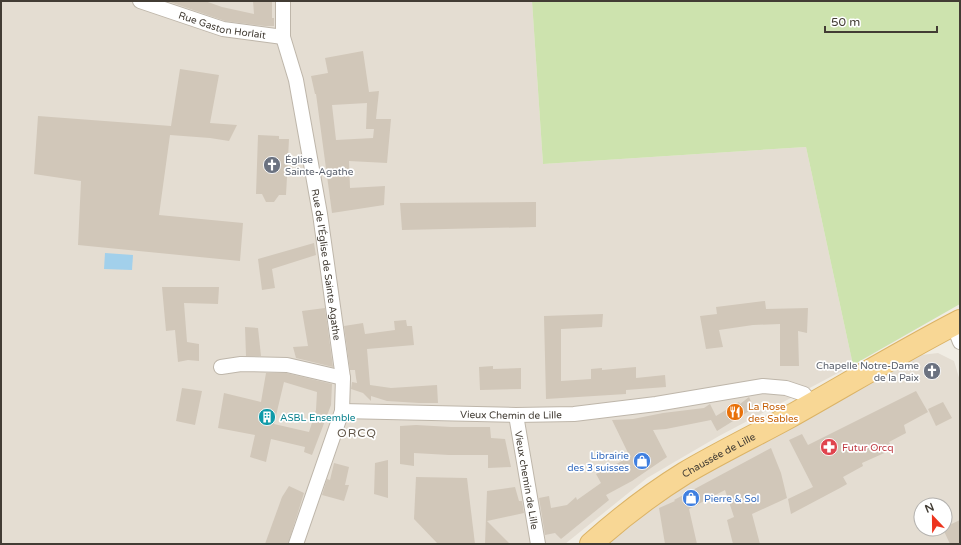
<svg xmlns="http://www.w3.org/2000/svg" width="961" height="545" font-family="'Varela Round',sans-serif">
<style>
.residential{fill:#e4ddd2;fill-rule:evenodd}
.green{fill:#cde3ae}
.water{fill:#a2d0eb}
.building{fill:#d1c7b9;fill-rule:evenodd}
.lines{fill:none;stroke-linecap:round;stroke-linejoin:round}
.street-casing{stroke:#beb6aa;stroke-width:16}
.primary-casing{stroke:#dbb366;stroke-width:24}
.street{stroke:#fff;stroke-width:14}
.primary{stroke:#f8d795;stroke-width:22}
.labels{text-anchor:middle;stroke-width:3.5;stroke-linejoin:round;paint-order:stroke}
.street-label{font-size:10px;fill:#423c34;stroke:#fff}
.worship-label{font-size:10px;fill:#5b616d;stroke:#fff;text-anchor:start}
.food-label{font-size:10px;fill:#c56008;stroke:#fff;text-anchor:start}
.culture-label{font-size:10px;fill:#0d838f;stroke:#fff;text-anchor:start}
.health-label{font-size:10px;fill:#be3a42;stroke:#fff;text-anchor:start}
.shop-label{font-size:10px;fill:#366cbe;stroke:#fff;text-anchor:end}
.quarter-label{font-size:12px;letter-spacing:1px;fill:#64594c;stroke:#fff}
</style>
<rect width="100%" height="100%" fill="#f0ece3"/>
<g class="residential">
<path d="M1 1H532L543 164 806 147 853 365 719 436 647 478 565 544H1Z"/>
<path d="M938 353 954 361 960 381V544H606L627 525 684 486 921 355ZM921 505H945V529H921Z"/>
</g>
<path class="green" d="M532 1H960V304L853 365 806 147 543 164Z"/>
<path class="water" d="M105 253 133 255 132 270 104 269Z"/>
<g class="building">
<path d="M167 1H205L222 7 254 14 253 1H272V18H274V26H265L225 21Z"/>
<path d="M363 51 369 92 379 91 376 119H391L387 163 349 161 350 188 385 186 384 205 332 213 316 94H315L311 76 328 73 325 58ZM367 103 366 129H374L373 138 336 140 332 105Z"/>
<path d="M180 69 219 75 210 123 237 125 229 141 210 138 170 135 159 215 243 223 240 261 78 245 81 181 34 174 38 116 171 126Z"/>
<path d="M258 135 279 136V139H289L286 195H279L274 202H266L262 194H256Z"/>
<path d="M536 202V227L402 230 400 203Z"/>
<path d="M314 243 316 255 272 269 275 288 262 290 258 259Z"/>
<path d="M162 287H219L218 304 184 303 187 342 199 344V361L188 360 178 362 175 330 166 331Z"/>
<path d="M765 301 766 309 808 308 807 333 798 331 799 366H780V324L753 325 719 330 723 347 706 349 700 316 717 314 716 307Z"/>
<path d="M325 308 333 367 296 358 293 347 308 346 302 311Z"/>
<path d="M603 314 602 327 561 329V381L591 379V369L602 368V370L636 367V378L665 375 666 387 626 390V394L546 399 544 316Z"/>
<path d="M406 320 407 326H412L414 345 367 349 370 385 391 388 437 385 438 403H419L387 401 371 396V401L363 393 351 389 352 382 357 383 356 378 355 370H350L344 326 363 323 365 334 395 330 394 321Z"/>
<path d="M245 327 258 328 261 356H246Z"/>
<path d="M493 366V369L521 368V389L480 390 479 367Z"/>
<path d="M266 373H286L332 384 331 405 312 455 304 452 305 447 271 439 266 462 250 457 255 435 218 428 224 393 261 402ZM284 382 317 392 316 410 309 432 274 424Z"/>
<path d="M182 388 202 391 195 425 176 421Z"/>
<path d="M916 391 928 412 904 425 906 433 889 442 892 447 890 448 891 450 862 463 863 466 843 477 847 484 840 488 791 514 788 499 813 487 789 440 802 434 808 445Z"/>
<path d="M749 397 754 408 717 431 711 420 666 429 653 430 667 457 632 481 606 495 609 500 561 539 555 533 545 535 539 498 549 496 551 508 567 505 576 497 577 500 601 483 596 474 630 457 612 420 633 419 663 413 704 408 710 404 716 416 739 402 740 404Z"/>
<path d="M943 402 952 418 936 426 928 409Z"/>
<path d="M416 425 451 427H490L491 438 505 439 511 467 488 468V455H449L414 453V466L400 464V426Z"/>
<path d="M771 448 781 473 787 498 752 514 760 544H733L727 520 734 517 725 490 689 509 697 544H665L659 508 675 501 674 500Z"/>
<path d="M388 460V498L374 494 375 463Z"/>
<path d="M334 463 349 467 345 485H349L344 501 322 495 327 479 330 480Z"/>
<path d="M416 477 467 478 475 544H438L414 519Z"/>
<path d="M289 486 304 493 288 544H265L282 497Z"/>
<path d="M515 487 519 501H522L524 513 487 521 510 544H485L487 491Z"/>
<path d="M960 520V544H950L943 529H945V527Z"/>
</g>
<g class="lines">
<defs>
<g id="street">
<path id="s1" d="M140 1 223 29 283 37"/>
<path id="s2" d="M283 1V37L296 80 320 214 343 378 342 411 296 544"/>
<path d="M953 324 960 342"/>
<path d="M221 367 241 364 287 365 343 378"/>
<path id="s3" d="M342 411 516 415 574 414 656 404 763 386 786 388 804 394 811 404"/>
<path id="s4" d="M516 415 538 544"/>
</g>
<g id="primary">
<path id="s5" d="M591 544C620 518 651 494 685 473 719 453 754 436 789 417 846 385 902 351 960 321"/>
</g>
</defs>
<use href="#street" class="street-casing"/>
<use href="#primary" class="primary-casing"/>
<use href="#street" class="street"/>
<use href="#primary" class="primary"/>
</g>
<defs>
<symbol id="church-disc" viewBox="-11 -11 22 22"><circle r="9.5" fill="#6b7280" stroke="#fff"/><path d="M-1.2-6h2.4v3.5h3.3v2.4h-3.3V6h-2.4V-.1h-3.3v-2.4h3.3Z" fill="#fff"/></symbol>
<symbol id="restaurant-disc" viewBox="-11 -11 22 22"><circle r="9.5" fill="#e8710a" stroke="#fff"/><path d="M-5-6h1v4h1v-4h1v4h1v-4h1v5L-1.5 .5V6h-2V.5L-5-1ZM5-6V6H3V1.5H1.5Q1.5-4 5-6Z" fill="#fff"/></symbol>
<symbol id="building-disc" viewBox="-11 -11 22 22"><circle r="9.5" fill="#0f9aa8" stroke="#fff"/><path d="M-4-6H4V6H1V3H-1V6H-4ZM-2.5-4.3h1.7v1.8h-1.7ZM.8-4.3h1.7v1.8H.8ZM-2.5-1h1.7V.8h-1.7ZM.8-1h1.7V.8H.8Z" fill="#fff"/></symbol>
<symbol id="pharmacy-disc" viewBox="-11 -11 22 22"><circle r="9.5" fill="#e0444e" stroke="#fff"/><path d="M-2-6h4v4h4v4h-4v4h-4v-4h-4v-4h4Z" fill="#fff"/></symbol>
<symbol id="shop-disc" viewBox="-11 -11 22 22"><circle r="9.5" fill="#3f7fe0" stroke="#fff"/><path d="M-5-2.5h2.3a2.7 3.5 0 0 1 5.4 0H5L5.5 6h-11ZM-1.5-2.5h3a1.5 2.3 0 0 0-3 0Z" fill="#fff"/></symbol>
</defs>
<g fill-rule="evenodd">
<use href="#church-disc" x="262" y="155" width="20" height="20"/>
<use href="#church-disc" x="922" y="361" width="20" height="20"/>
<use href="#restaurant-disc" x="725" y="402" width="20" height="20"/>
<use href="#building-disc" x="257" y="407" width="20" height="20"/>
<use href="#pharmacy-disc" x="819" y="437" width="20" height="20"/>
<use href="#shop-disc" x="632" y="451" width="20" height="20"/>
<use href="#shop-disc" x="681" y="488" width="20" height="20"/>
</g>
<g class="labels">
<g class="street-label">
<text dy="4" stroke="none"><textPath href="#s1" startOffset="86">Rue Gaston Horlait</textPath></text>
<text dy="4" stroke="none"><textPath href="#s2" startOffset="268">Rue de l'Église de Sainte Agathe</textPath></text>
<text dy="4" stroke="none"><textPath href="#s3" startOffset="169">Vieux Chemin de Lille</textPath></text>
<text dy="4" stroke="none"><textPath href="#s5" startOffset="156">Chaussée de Lille</textPath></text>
<text dy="4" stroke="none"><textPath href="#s4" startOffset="66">Vieux chemin de Lille</textPath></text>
</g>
<g class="worship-label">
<text x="285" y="163">Église<tspan x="285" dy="12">Sainte-Agathe</tspan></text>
<text x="919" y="369" text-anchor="end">Chapelle Notre-Dame<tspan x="919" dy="12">de la Paix</tspan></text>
</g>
<g class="food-label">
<text x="748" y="410">La Rose<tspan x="748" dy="12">des Sables</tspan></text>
</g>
<g class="culture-label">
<text x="280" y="421">ASBL Ensemble</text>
</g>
<g class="health-label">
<text x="842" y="451">Futur Orcq</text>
</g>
<g class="shop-label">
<text x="629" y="459">Librairie<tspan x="629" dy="12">des 3 suisses</tspan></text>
<text x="704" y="502" text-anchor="start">Pierre &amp; Sol</text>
</g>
<g class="quarter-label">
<text x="357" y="437">ORCQ</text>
</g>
</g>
<rect width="961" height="545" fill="none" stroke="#423c34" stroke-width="4"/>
<g transform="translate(933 517) rotate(338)"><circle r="19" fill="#ffffff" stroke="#b3b1ae"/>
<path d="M0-3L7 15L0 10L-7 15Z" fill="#ed341e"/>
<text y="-6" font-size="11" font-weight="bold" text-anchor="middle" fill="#423c34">N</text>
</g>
<path d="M825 26v6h112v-6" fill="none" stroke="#423c34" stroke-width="2"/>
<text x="831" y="26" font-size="12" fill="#423c34" stroke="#ffffff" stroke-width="3" paint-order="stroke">50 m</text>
</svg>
